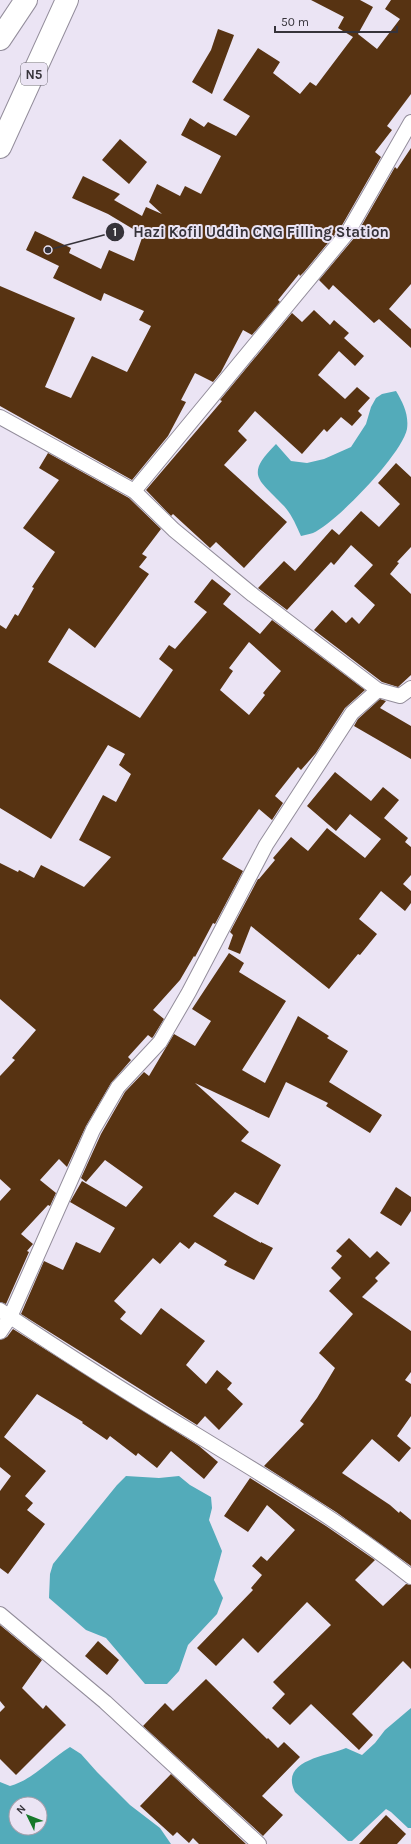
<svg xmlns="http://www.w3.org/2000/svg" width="411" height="1844" font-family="Karla,sans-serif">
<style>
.water{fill:#53abba;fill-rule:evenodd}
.building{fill:#573312;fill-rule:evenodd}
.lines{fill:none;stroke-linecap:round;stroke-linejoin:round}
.street-casing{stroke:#938d9b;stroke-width:16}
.highway-casing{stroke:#938d9b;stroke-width:24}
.street{stroke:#fff;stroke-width:14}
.highway{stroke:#fff;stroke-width:22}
.labels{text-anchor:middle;stroke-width:4;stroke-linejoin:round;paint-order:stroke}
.shield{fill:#ebe4f4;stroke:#6c6872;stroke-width:1}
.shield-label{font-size:13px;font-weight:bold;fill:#36333a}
.leader{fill:none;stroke:#36333a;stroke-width:1.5}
.callout-dot{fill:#36333a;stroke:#ebe4f4;stroke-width:1.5}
.mark-label{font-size:12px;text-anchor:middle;font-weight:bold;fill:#fff}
.callout-label{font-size:15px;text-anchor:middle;font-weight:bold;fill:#36333a;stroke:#ebe4f4;stroke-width:4;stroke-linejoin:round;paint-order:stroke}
</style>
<rect width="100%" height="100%" fill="#ebe4f4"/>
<g class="water">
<path d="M396 391C403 403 409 414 407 429 402 454 337 522 313 533 310 534 305 535 301 536 296 525 292 515 284 506 259 479 244 476 276 444L291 461 307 463 324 459 351 447 366 424 371 407 376 398 382 394Z"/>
<path d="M126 1476 159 1478 179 1476 190 1485 211 1497 212 1508 209 1520 222 1551 214 1580 223 1598 217 1614 188 1645 179 1671 167 1684H145L106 1638 86 1630 49 1598 50 1574 53 1564 117 1485Z"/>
<path d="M411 1708V1828H408L391 1812 386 1809 352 1841H348L295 1792C279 1760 328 1756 346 1748L362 1755 375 1743 385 1730Z"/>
<path d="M70 1747 81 1754 97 1772 130 1805 160 1828 171 1844H0V1782L10 1786C34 1779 49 1760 70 1747ZM16 1804H40V1828H16Z"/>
</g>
<g class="building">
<path d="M311 0H360L373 7 358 34 377 49 400 19 385 9 391 0H411V94L387 126 392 130 375 152 381 157 341 227 304 272 300 276 299 274 278 300 280 302 252 335 243 330 221 372 213 382 195 373 181 400 186 402 168 436 132 480 0 406V286L75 318 45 387 71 398 92 356 127 372 151 326 139 320 144 311 104 293 101 301 53 278 59 266 26 250 35 231 71 248 69 253 101 269 109 250 134 261 143 235 108 214 72 198 83 176 120 194 114 200 142 216 146 207 162 214 149 202 157 184 180 196 185 186 201 194 221 156 181 135 190 118 204 127 208 122 236 136 250 116 223 100 258 48 280 62 273 73 300 94 310 82 316 86 353 37 338 28 344 17Z"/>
<path d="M218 29 234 35 212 94 192 82 211 50Z"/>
<path d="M120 139 147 162 129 184 102 160Z"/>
<path d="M411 148V284L389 309 411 329V348L379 319 374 323 333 285 329 290 319 280 355 237 395 167 397 169Z"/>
<path d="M314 310 330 325 334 320 349 333 344 338 364 356 355 366 339 351 318 375 345 399 357 387 370 398 358 411 362 415 352 426 341 417 327 432 324 429 302 454 255 411 238 431 247 440 224 465 287 522 244 568 216 542 210 548 173 514 171 516 146 490 222 401 220 400 292 313 302 322Z"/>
<path d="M48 453 129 498 161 529 142 554 147 557 139 567 149 574 95 648 69 628 48 662 140 718 173 670 159 659 169 645 175 649 207 612 194 602 212 579 231 594 223 604 260 634 272 620 365 690 345 708 316 753 301 770 298 767 275 796 283 803 272 820 259 809 222 859 243 871 215 924 213 923 195 957 194 956 180 980 153 1010 164 1019 153 1037 152 1038 148 1035 128 1057 131 1060 111 1083 86 1126 67 1167 59 1159 40 1180 56 1193 50 1206 48 1205 21 1234 33 1244 27 1251 29 1252 6 1304 0 1302V1201L11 1189 0 1179V1076L15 1060 12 1058 36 1030 0 999V863L18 872 19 870 34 878 41 865 84 887 111 857 79 840 103 795 116 802 131 774 119 765 125 754 108 745 51 839 0 808V625L6 629 15 614 18 616 34 588 32 587 55 552 23 528 59 480 39 468ZM249 642 281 671 263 693 265 695 249 715 220 690 233 671 229 668Z"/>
<path d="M396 463 411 477V547L397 562 399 563 390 574 411 594V675L398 687 382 682 314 630 332 610 346 623 352 617 359 624 375 605 354 586 373 565 351 545 334 565 331 562 287 610 258 588 284 561 295 571 332 529 339 535 361 511 379 527 400 504 378 483Z"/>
<path d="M380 699 386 701 380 708 411 726V759L354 726 358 719Z"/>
<path d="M335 772 371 801 383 787 399 800 384 818 408 838 405 842 411 847V875L403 884 411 891V903L405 911 381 891 359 919 377 934 360 955 358 954 329 989 251 926 240 954 228 949 233 935 230 932 258 879H259L275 860 273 858 291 837 308 851 327 828 365 858 381 839 350 814 336 831 307 806Z"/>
<path d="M229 953 244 963 239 972 286 1001 242 1070 265 1083 298 1016 329 1036 327 1038 348 1051 329 1082 382 1115 370 1133 326 1106 328 1103 286 1082 269 1118 195 1083 249 1132 241 1141 281 1165 258 1205 235 1192 213 1216 261 1243V1242L273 1248 254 1280 224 1265 227 1261 195 1242 189 1249 180 1242 160 1264 153 1258 114 1301 126 1312 120 1319 141 1335 161 1308 205 1341 186 1365 206 1384 217 1370 232 1383 227 1389 243 1404 219 1430 205 1416 197 1425 21 1314 44 1261 63 1270 76 1242 100 1253 115 1228 70 1202 82 1181 126 1207 143 1187 105 1160 86 1182 81 1178 101 1134 125 1092 144 1072 149 1076 174 1034 195 1046 211 1021 192 1009Z"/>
<path d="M396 1187 411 1197V1211L401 1226 380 1213Z"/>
<path d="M349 1238 370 1258 377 1251 390 1263 375 1278 378 1281 362 1297 411 1331V1372L405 1380 411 1384V1416L397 1436 411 1448 399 1462 372 1439 342 1473 390 1505 399 1513 400 1511 411 1520V1566L336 1512 264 1466 304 1424 300 1421 317 1398 335 1368 319 1353 353 1314 329 1291 341 1278 331 1268 342 1256 336 1251Z"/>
<path d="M13 1329 199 1446 218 1462 204 1479 171 1451 157 1468 138 1453 136 1456 110 1436 107 1440 82 1423 83 1422 37 1394 4 1437 46 1471 25 1496 33 1503 27 1510 45 1524 8 1574 0 1568V1491L11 1476 0 1467V1340L7 1337Z"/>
<path d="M250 1478 326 1526 375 1560 355 1580 383 1606 406 1584 411 1585V1669L403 1661 352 1714 373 1735 359 1750 311 1704 290 1725 272 1708 285 1694 273 1682 331 1625 307 1602 258 1653 243 1638 216 1666 197 1648 253 1590 251 1588 262 1575 252 1566 261 1556 267 1561 295 1530 267 1505 248 1532 224 1516Z"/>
<path d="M0 1625 42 1660 22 1688 43 1709 46 1705 66 1725 16 1775 0 1759V1712L5 1707 0 1701Z"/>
<path d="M98 1641 119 1660 107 1675 85 1656Z"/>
<path d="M206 1679 267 1739 268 1738 278 1748 284 1742 300 1757 262 1796 283 1815 263 1836 143 1726 165 1703 173 1711Z"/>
<path d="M171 1774 246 1844H199L193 1838 189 1843 177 1832 173 1836 140 1806Z"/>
<path d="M386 1815 406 1834 397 1844H359Z"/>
</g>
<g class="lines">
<defs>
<g id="street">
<path d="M0 417 134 491 174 530 253 595 378 690 400 696 411 688"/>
<path d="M134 491 348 232 411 122"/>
<path d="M0 1310C63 1352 127 1393 192 1432 267 1478 342 1522 411 1577"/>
<path d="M0 1332 10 1317 93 1130 118 1087 160 1042 189 992 266 845 352 713 378 690"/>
<path d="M0 1614 105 1702 259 1844"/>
</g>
<g id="highway">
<path d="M0 39 26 0"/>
<path d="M0 147 67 0"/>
</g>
</defs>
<use href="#street" class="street-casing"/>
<use href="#highway" class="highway-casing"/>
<use href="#street" class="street"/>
<use href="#highway" class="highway"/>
</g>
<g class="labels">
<rect class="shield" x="21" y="63" width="26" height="22" rx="3"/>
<g class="shield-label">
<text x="34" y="79">N5</text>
</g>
</g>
<path class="leader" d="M48 250L115 232"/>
<g class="callout-dot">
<circle cx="48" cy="250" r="4"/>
<circle cx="115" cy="232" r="10"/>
</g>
<g class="mark-label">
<text x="115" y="236">1</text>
</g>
<g class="callout-label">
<text x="261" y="237">Hazi Kofil Uddin CNG Filling Station</text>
</g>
<g transform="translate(28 1816) rotate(313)"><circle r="19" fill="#ebe4f4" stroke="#a39daa"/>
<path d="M0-3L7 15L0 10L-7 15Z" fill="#16782a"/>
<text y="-6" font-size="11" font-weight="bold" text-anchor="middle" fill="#36333a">N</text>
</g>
<path d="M275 26v6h122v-6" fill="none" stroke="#36333a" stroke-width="2"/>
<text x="281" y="26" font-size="12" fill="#36333a" stroke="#ebe4f4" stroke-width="3" paint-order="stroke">50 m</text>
</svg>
